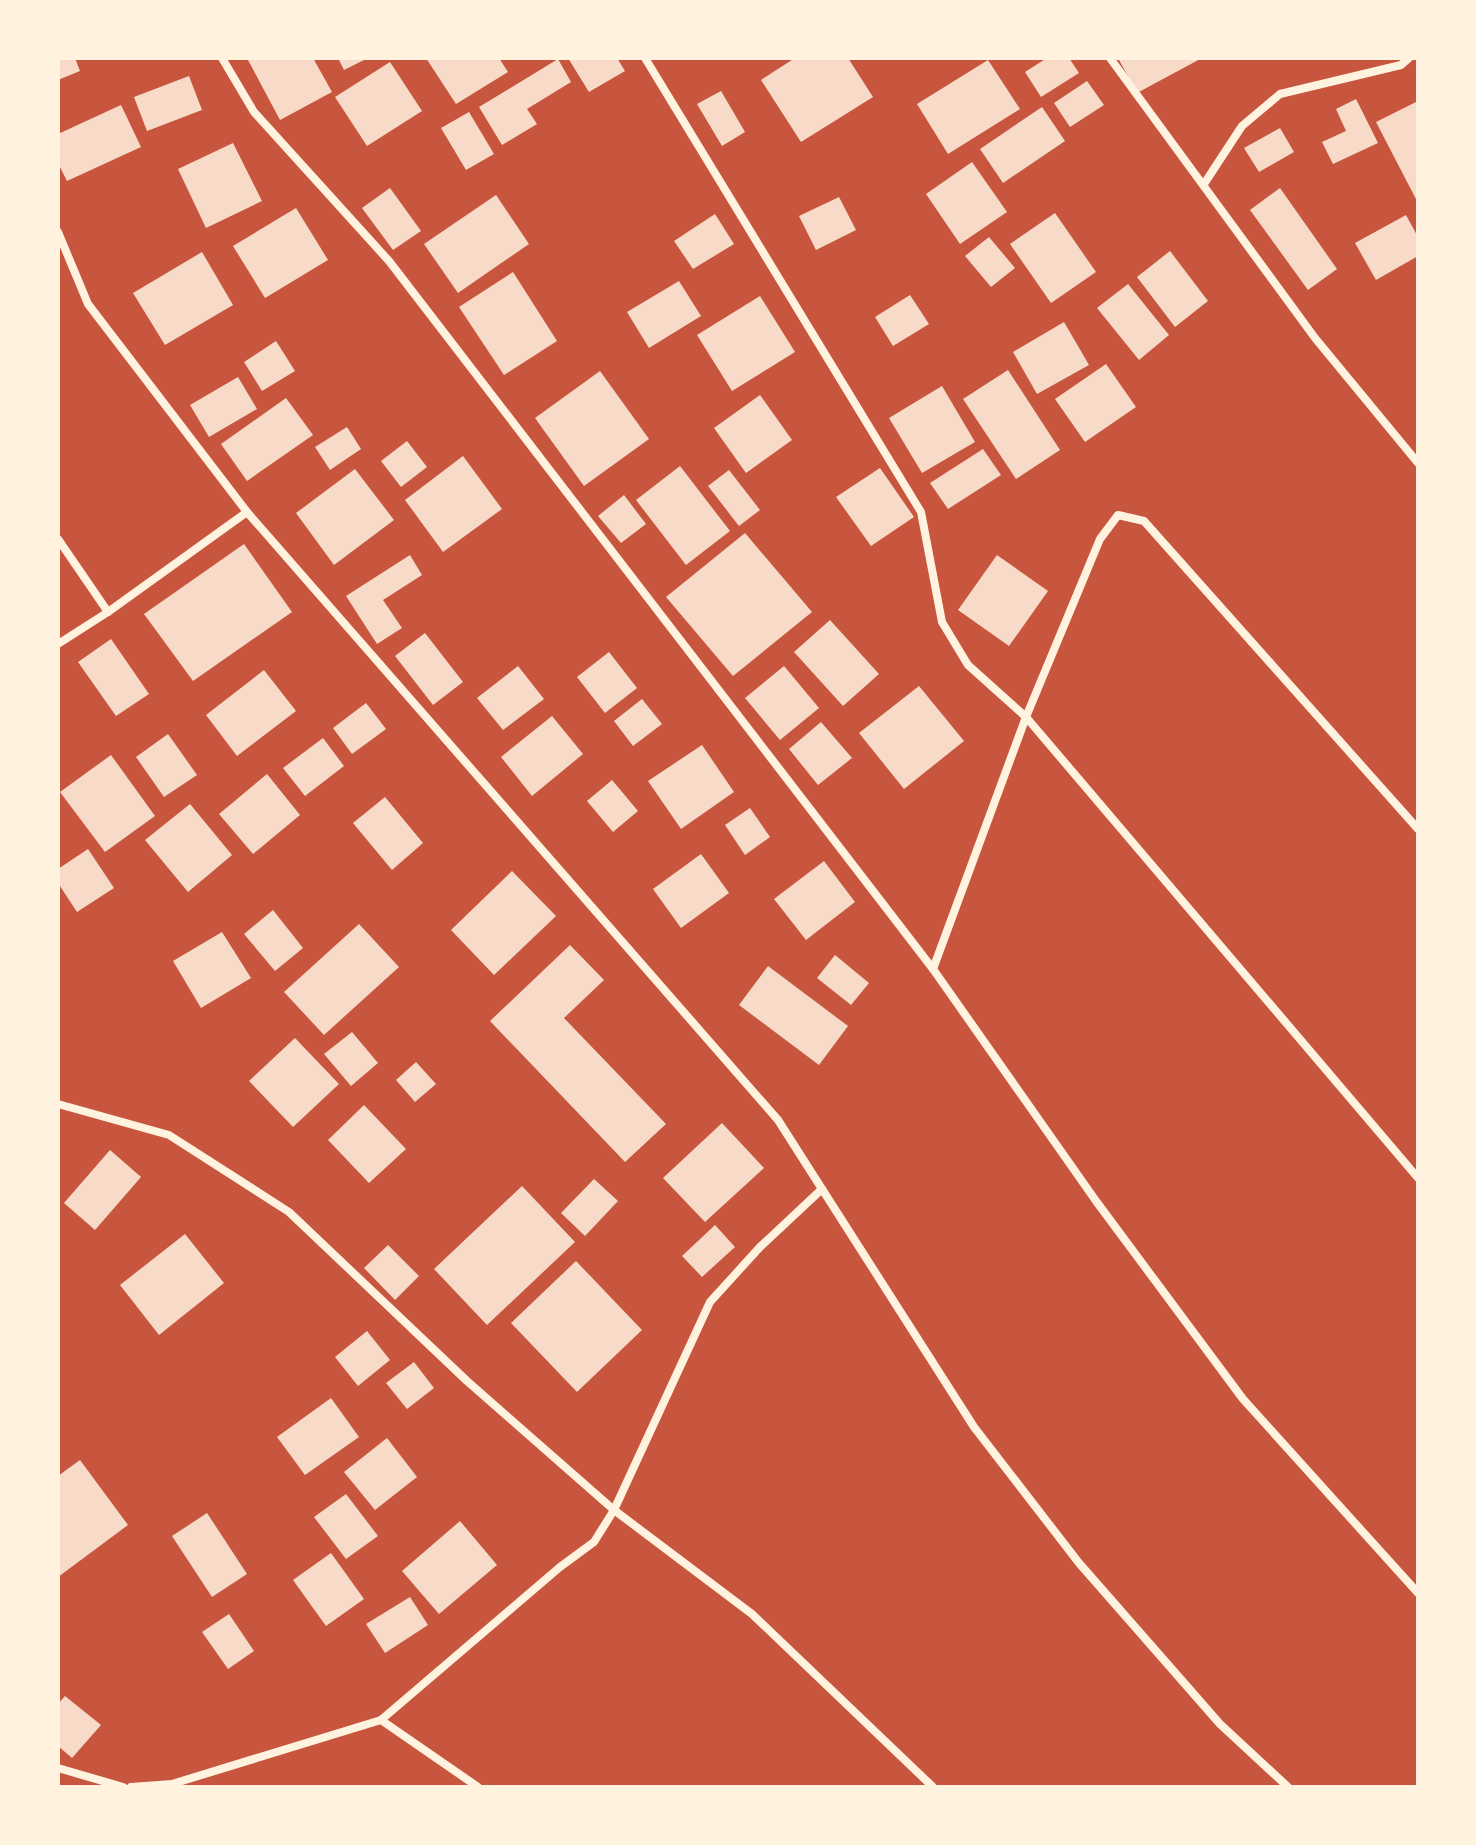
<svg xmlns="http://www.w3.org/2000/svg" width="1476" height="1845" font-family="Barlow,sans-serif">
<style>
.building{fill:#f7dbc8}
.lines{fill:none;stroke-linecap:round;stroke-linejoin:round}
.minor{stroke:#fff3e0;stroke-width:8}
</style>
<rect width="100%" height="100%" fill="#c8553d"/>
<g class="building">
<path d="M58 58H75L80 71 58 80Z"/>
<path d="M247 58H313L332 92 280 120Z"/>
<path d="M338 58H368L344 70Z"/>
<path d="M426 58H499L508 72 456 104Z"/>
<path d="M568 58H617L625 71 589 92Z"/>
<path d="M795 58H848L873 97 801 142 761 80Z"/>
<path d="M1047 58H1069L1079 73 1041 97 1025 72Z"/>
<path d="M1118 58H1202L1137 93Z"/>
<path d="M558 59 571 82 527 109 537 124 502 145 479 107Z"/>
<path d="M988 60 1020 109 948 154 917 104Z"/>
<path d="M390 62 422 111 367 146 335 97Z"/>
<path d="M189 76 202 110 147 131 134 97Z"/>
<path d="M1087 81 1104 105 1070 127 1054 103Z"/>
<path d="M721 91 745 132 722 146 697 104Z"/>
<path d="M1356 99 1378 143 1333 164 1322 142 1346 131 1336 109Z"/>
<path d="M1418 101V203L1376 122Z"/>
<path d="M121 105 141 147 67 181 58 163V134Z"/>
<path d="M1042 107 1065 141 1003 183 980 149Z"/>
<path d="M469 112 494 154 466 170 441 128Z"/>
<path d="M1280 128 1294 152 1259 172 1244 148Z"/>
<path d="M233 143 262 201 206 228 178 169Z"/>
<path d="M972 162 1007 212 960 244 926 194Z"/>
<path d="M390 188 421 231 393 250 362 208Z"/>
<path d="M1280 188 1337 269 1308 290 1250 210Z"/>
<path d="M496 195 529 244 458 293 424 244Z"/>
<path d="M839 197 856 230 816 250 799 216Z"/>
<path d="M296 208 328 260 265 298 233 246Z"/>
<path d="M1055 213 1096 272 1051 303 1010 244Z"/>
<path d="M715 214 734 244 693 269 674 241Z"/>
<path d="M1406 215 1418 237V256L1376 280 1355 243Z"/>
<path d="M989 237 1015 268 991 287 965 256Z"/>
<path d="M1170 251 1208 301 1175 327 1137 277Z"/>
<path d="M202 252 233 305 165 345 133 293Z"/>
<path d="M513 272 557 341 504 375 459 307Z"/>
<path d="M679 281 701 316 649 348 627 312Z"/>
<path d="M1128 284 1169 335 1139 360 1097 308Z"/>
<path d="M910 295 929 324 893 346 875 317Z"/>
<path d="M760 296 795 352 732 391 697 335Z"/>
<path d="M1064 322 1089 365 1037 394 1013 352Z"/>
<path d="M276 341 295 371 262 391 244 362Z"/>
<path d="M1106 364 1136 407 1085 442 1055 399Z"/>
<path d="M1008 370 1060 450 1016 479 963 399Z"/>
<path d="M600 371 649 439 584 486 535 418Z"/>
<path d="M238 377 257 409 209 437 190 405Z"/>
<path d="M942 386 975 442 922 473 889 418Z"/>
<path d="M760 395 792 440 746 473 714 428Z"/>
<path d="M286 398 313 435 247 481 221 444Z"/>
<path d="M347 427 361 449 330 470 315 447Z"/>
<path d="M407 441 427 467 401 487 381 461Z"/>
<path d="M983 449 1001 475 948 509 930 483Z"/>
<path d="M463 456 502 509 443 552 405 500Z"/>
<path d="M680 466 730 531 686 565 636 500Z"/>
<path d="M880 468 914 517 871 546 836 497Z"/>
<path d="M355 469 394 520 334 565 296 513Z"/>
<path d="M729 470 760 510 739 526 708 486Z"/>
<path d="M624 495 646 524 621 543 598 516Z"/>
<path d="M745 533 812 612 733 676 666 597Z"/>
<path d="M244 544 292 612 193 681 144 614Z"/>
<path d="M410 555 422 575 383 600 402 628 377 644 346 596Z"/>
<path d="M997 555 1048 591 1009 646 958 610Z"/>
<path d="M830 620 879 674 843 706 794 652Z"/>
<path d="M425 633 463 682 433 705 395 656Z"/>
<path d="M111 639 149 694 116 716 78 662Z"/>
<path d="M609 652 637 688 605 713 577 677Z"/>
<path d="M518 666 544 699 503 730 477 698Z"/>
<path d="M784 666 819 708 780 740 745 698Z"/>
<path d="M264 670 296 711 237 756 206 715Z"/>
<path d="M919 686 964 741 904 789 859 733Z"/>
<path d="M642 699 662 724 633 746 614 721Z"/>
<path d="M366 703 386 729 352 754 333 728Z"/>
<path d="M552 716 583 754 532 796 501 757Z"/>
<path d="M821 722 852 758 818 785 789 749Z"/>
<path d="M168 734 197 775 164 797 136 757Z"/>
<path d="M323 738 344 766 305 796 283 768Z"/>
<path d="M702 745 734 792 681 829 648 781Z"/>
<path d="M111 755 155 816 105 852 60 792Z"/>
<path d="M267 774 300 815 253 854 219 814Z"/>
<path d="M612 780 638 811 613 832 587 801Z"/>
<path d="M385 797 423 843 392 870 353 823Z"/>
<path d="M190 804 232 855 188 892 145 840Z"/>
<path d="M750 808 770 837 745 855 725 825Z"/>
<path d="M88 849 114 888 77 912 58 883V869Z"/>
<path d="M701 854 729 893 681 928 653 889Z"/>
<path d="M824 861 855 902 806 940 774 899Z"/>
<path d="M512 871 556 916 494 975 451 930Z"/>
<path d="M273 910 303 948 275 971 244 934Z"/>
<path d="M359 924 399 967 324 1035 284 992Z"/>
<path d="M222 932 251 978 201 1008 173 961Z"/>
<path d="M570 945 604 980 564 1018 666 1124 625 1162 490 1021Z"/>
<path d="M835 955 869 983 851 1005 817 978Z"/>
<path d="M768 966 848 1026 819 1065 739 1005Z"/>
<path d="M352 1032 378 1063 351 1086 324 1054Z"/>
<path d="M295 1038 339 1084 293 1127 249 1081Z"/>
<path d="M416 1062 436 1084 415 1102 396 1080Z"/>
<path d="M364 1105 406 1149 369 1183 328 1140Z"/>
<path d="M722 1123 764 1168 705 1222 663 1178Z"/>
<path d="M110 1150 141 1177 95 1230 64 1203Z"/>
<path d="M594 1179 618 1201 585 1236 561 1213Z"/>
<path d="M522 1186 575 1242 487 1325 434 1269Z"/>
<path d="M715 1225 735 1247 702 1277 682 1256Z"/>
<path d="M185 1234 224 1283 159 1335 120 1285Z"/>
<path d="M388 1245 419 1276 395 1300 364 1268Z"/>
<path d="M576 1261 642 1330 577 1392 511 1323Z"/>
<path d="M367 1331 390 1360 358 1386 335 1357Z"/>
<path d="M414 1362 434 1388 407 1409 386 1383Z"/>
<path d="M331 1398 359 1437 305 1475 277 1437Z"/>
<path d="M387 1438 417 1477 375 1510 344 1472Z"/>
<path d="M80 1460 128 1525 58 1577V1476Z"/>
<path d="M346 1494 378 1536 346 1559 314 1517Z"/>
<path d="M207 1513 247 1574 212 1597 172 1536Z"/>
<path d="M460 1521 497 1565 439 1614 402 1571Z"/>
<path d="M331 1553 364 1599 326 1626 293 1580Z"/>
<path d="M410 1597 428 1625 385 1653 366 1624Z"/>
<path d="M229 1614 254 1651 228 1669 202 1632Z"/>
<path d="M65 1696 101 1725 72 1758 58 1746V1704Z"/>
</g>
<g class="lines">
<g class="minor">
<path d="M222 58 254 112 389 261 933 969 1096 1201 1243 1399 1418 1593"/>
<path d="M645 58 921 512 942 622 968 665 1026 717 1418 1178"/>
<path d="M1110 58 1315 338 1418 463"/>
<path d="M1204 184 1242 126 1280 94 1401 65 1409 58"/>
<path d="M58 232 88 304 247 512 778 1120 974 1427 1079 1563 1220 1724 1288 1787"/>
<path d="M58 539 108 612"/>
<path d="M58 644 108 612 247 512"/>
<path d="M933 969 1026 717 1100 539 1118 515 1144 521 1418 829"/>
<path d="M58 1104 169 1135 289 1212 467 1381 614 1510 710 1302 760 1247 822 1189"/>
<path d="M381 1720 478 1787"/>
<path d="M58 1768 123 1787"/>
<path d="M131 1787 172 1784 381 1720 560 1567 594 1542 614 1510 752 1614 933 1787"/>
</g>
</g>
<rect width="1476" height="1845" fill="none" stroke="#fff3e0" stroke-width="120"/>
</svg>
